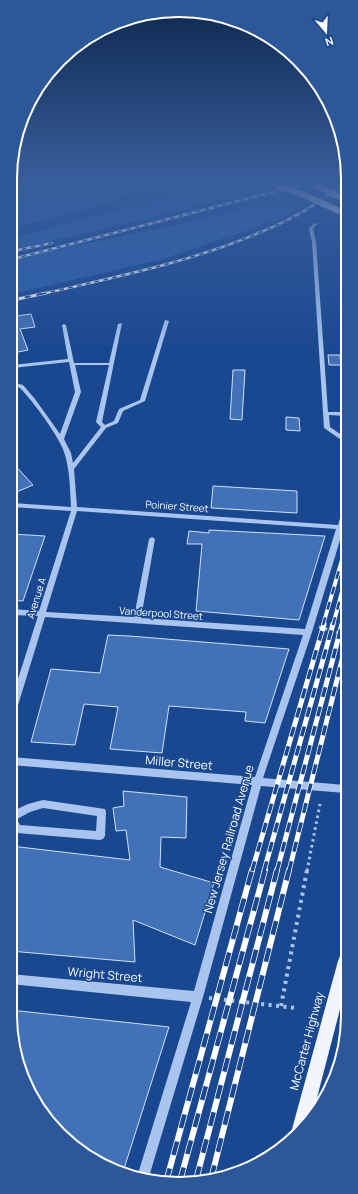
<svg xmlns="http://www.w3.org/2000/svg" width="358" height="1194" font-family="Manrope,sans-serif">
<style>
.green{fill:#2d61ae}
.building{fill:#4371b8;stroke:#cfe0fa}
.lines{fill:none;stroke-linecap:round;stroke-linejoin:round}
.path-far1{stroke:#a9c5ef;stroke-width:3;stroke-dasharray:2.5 3.5;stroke-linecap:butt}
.path{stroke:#a9c5ef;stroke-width:4;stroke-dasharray:3 4.5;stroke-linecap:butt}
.minor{fill:#a9c5ef;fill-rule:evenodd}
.major{fill:#f0f5ff;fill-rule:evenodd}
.rail-far4-casing{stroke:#fff;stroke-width:2.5}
.rail-far3-casing{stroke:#fff;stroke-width:3}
.rail-far2-casing{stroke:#fff;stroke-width:4}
.rail-far1-casing{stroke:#fff;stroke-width:5}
.rail-casing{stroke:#fff;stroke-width:6}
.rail-far4{stroke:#1a4890;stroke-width:1.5;stroke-dasharray:4.5;stroke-linecap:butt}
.rail-far3{stroke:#1a4890;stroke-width:2;stroke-dasharray:6;stroke-linecap:butt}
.rail-far2{stroke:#1a4890;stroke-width:2.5;stroke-dasharray:8;stroke-linecap:butt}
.rail-far1{stroke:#1a4890;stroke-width:3.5;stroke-dasharray:10;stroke-linecap:butt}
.rail{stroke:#1a4890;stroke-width:4.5;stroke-dasharray:14;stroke-linecap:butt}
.highway-bridge{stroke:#fff;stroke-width:6}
.labels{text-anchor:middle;stroke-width:3;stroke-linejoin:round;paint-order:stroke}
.street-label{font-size:10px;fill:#fff;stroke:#1a4890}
.near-street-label{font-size:12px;fill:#fff;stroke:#1a4890}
.rim{fill:none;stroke:#fff;stroke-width:2}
</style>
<rect width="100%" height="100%" fill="#1a4890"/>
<g class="green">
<path d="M28 184H148C107 206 58 217 13 228V191Z"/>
<path d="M221 184H256L268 188 101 230 13 249V237Z"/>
<path d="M258 206 299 207 285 217 163 259 13 294V261L45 252 157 229Z"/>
</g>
<g class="building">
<path d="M13 311H14L16 316 31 314 35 327 20 329 28 350 13 353Z"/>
<path d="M328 355H340L341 365H329Z"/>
<path d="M233 370H245L242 420 230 419Z"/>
<path d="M286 417 299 418 300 431 286 430Z"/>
<path d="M12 462 33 485 12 494Z"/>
<path d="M213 486 297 491V513L211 508Z"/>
<path d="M209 530 325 536 299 620 196 611 202 544H187L189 531 209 533Z"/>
<path d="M12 534 45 536 23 601 12 600Z"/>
<path d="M108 635 129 636 289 649 265 723 245 721 246 712 169 706 162 753 110 749 118 707 84 704 75 745 31 742 51 669 100 673Z"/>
<path d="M123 791 187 797 186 838 161 837 160 867 214 883 195 945 133 920 135 962 10 951 11 846 130 860 126 830 116 831 113 808 124 806Z"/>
<path d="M10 1010 169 1027 123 1172 104 1166 52 1127 23 1079Z"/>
</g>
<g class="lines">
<g class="path-far1">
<path d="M319 627 346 635"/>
<path d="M307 871 320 804"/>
</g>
<g class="path">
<path d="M209 998 296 1008"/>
<path d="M281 1006 307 870"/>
</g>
<g class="minor">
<path d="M314 223 317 224 313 229 316 242 328 412H346V416L329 415 330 427 343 436H346V440L340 439 324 428 312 242 309 229Z"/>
<path d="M165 320 169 321 145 401 123 411 118 423 106 428 74 469 77 507 338 525 343 508 346 506V519L344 527 312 632 263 778 345 785V793L261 786 203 997 148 1180 137 1177 191 1002 10 984V974L194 991 252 785 11 765V757L255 777 303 635 45 617 15 715 14 717 11 718V701L38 616 12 615V609L39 611 71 511 12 507V503L71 507C70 490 70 472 65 455 62 440 32 400 21 389 18 386 15 386 12 385V382L23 385 35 399 60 434 75 392 69 362 12 368V365L68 359 62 325 64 324 66 325 74 363H109L118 324 122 323 102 422 105 425 114 421 119 409 140 400ZM75 365H109L96 422 101 427 73 463 71 453 64 439 81 392ZM77 511 336 529 305 629 141 618 155 539 152 537 149 539 134 617 46 612Z"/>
<path d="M43 800 105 809 106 812 105 836 103 839 100 840 17 833 14 832 11 826V812L28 804ZM43 808 97 816 96 831 20 825 17 819 30 812Z"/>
</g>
<path class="major" d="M345 954V990L312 1117 295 1135 292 1129 338 961 340 956Z"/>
<defs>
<g id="rail-far4">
<path d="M13 187 19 184"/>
<path d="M13 251 52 243"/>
<path d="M13 259 304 184"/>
<path d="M42 294C116 277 191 262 261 232 290 220 318 206 341 184"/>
</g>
<path id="rail-far3" d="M13 300 46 293"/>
<g id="rail-far2">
<path d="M323 625 346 546"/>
<path d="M333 625 346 577"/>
<path d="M342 625 346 608"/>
</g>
<g id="rail-far1">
<path d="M252 871 324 624"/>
<path d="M264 871 333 624"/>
<path d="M277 871 342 624"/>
<path d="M289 871 346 644"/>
</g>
<g id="rail">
<path d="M211 1179 289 870"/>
<path d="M196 1180 277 870"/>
<path d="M180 1181 265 870"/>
<path d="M166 1182 252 870"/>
</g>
</defs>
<use href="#rail-far4" class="rail-far4-casing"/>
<use href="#rail-far3" class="rail-far3-casing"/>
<use href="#rail-far2" class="rail-far2-casing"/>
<use href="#rail-far1" class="rail-far1-casing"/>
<use href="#rail" class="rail-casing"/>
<use href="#rail-far4" class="rail-far4"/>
<use href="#rail-far3" class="rail-far3"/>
<use href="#rail-far2" class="rail-far2"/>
<use href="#rail-far1" class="rail-far1"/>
<use href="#rail" class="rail"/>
<g class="highway-bridge">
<path d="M275 184 302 194 346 214"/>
<path d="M313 184 346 200"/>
</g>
</g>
<linearGradient id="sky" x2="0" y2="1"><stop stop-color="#0e284f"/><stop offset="0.52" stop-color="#385e9c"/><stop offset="1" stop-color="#385e9c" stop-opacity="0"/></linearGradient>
<rect width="358" height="351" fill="url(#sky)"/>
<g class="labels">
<g class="street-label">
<text transform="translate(177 506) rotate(4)" y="4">Poinier Street</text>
<text transform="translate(36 598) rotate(-73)" y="4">Avenue A</text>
<text transform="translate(161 613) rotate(4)" y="4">Vanderpool Street</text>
</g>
<g class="near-street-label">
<text transform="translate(179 763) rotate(5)" y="4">Miller Street</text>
<text transform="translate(229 839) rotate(-74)" y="4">New Jersey Railroad Avenue</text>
<text transform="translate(105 975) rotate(5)" y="4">Wright Street</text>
<text transform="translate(307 1041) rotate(-75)" y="4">McCarter Highway</text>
</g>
</g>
<path d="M0 0H358V1194H0ZM179 17H179A162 162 0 0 1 341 179V1015A162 162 0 0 1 179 1177H179A162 162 0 0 1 17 1015V179A162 162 0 0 1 179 17Z" fill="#2c5799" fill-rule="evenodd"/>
<path class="rim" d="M179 17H179A162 162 0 0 1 341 179V1015A162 162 0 0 1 179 1177H179A162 162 0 0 1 17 1015V179A162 162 0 0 1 179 17Z"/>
<g transform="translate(326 32) rotate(161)" stroke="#1a4890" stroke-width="3" paint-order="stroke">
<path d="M0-3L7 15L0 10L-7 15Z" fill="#ffffff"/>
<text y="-6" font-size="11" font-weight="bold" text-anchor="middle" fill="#ffffff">N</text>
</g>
</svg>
